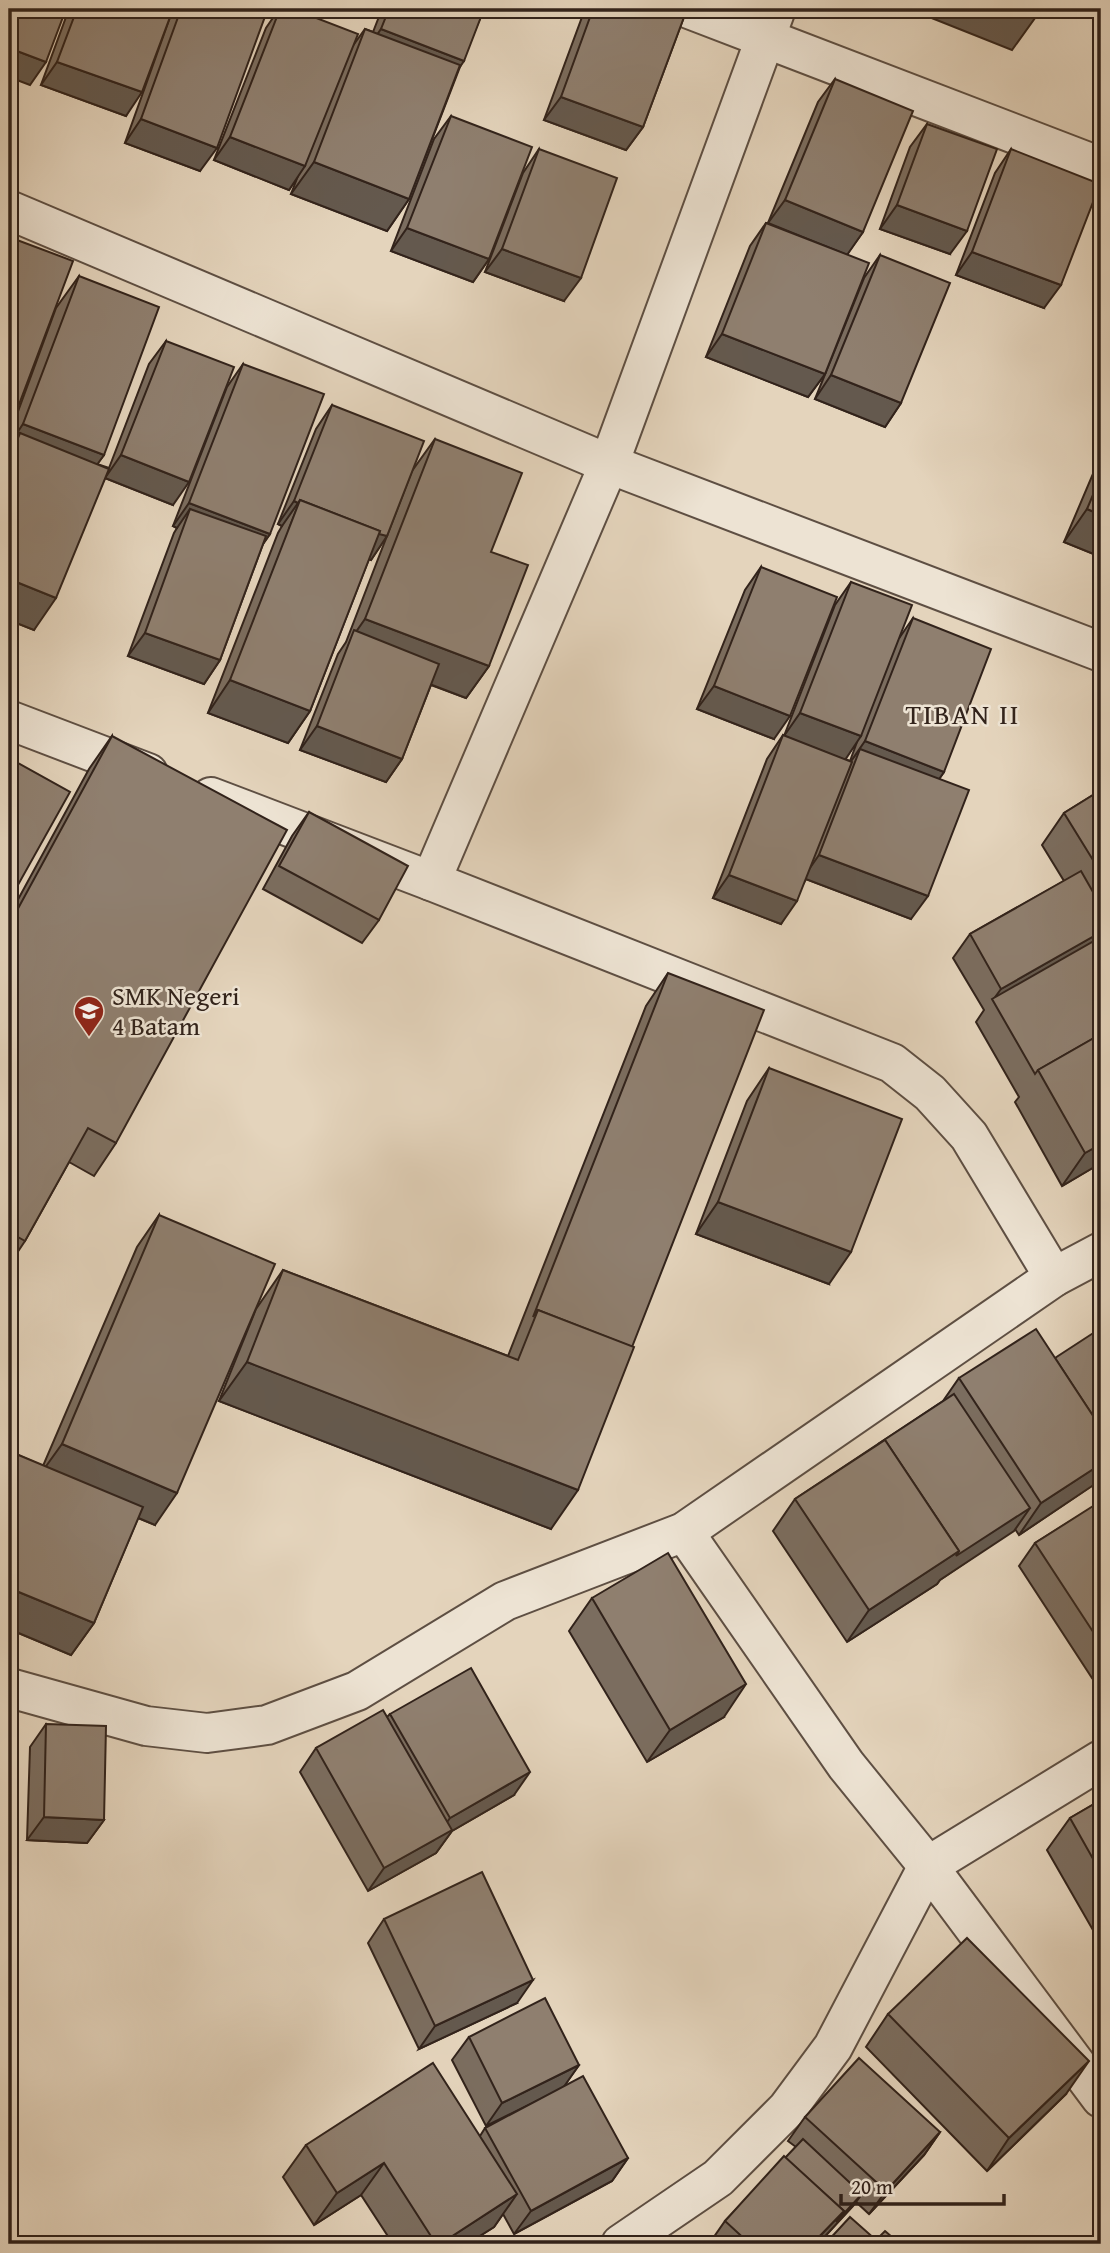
<svg xmlns="http://www.w3.org/2000/svg" width="1110" height="2253" font-family="'Gentium Book Plus',serif">
  <rect width="100%" height="100%" fill="#e4d4bc"/>
  <filter id="stains"><feTurbulence type="fractalNoise" baseFrequency=".00286" numOctaves="4"/><feColorMatrix values="0 0 0 0 .2 0 0 0 0 .09 0 0 0 0 .02 0 0 0 .5 -.17"/></filter>
  <radialGradient id="worn" r=".72"><stop offset=".6" stop-color="#630" stop-opacity="0"/><stop offset="1" stop-color="#630" stop-opacity=".3"/></radialGradient>
  <g fill="none" stroke-linecap="round" stroke-linejoin="round">
    <!-- street casing -->
    <g stroke="#5e4f43" stroke-width="42">
      <g id="street">
        <path d="M 689,9 L 1101,167"/>
        <path d="M 9,210 L 609,464 L 1101,652"/>
        <path d="M 9,720 L 148,773"/>
        <path d="M 211,797 L 431,881 L 892,1063 L 930,1093 L 969,1136 L 1054,1277"/>
        <path d="M 431,881 L 609,464 L 776,9"/>
        <path d="M 684,1532 L 846,1765 L 928,1866 L 1101,2098"/>
        <path d="M 10,1688 L 146,1726 L 207,1733 L 267,1725 L 357,1691 L 505,1601 L 684,1532 L 1054,1277 L 1101,1252"/>
        <path d="M 621,2244 L 718,2178 L 787,2109 L 833,2047 L 928,1866 L 1101,1760"/>
      </g>
    </g>
    <!-- street -->
    <use href="#street" stroke="#ede3d3" stroke-width="38"/>
  </g>
  <!-- wall -->
  <g fill="#7b6d5f" stroke="#32231b" stroke-width="2" fill-rule="evenodd">
    <path d="M 69,9 L 173,9 L 126,116 L 41,85 Z"/>
    <path d="M 173,9 L 262,9 L 200,171 L 125,143 Z"/>
    <path d="M 279,9 L 293,9 L 352,47 L 365,29 L 373,32 L 382,9 L 484,9 L 460,67 L 409,199 L 387,231 L 291,194 L 298,176 L 289,190 L 214,160 L 266,28 Z"/>
    <path d="M 585,9 L 687,9 L 643,127 L 626,150 L 544,120 Z"/>
    <path d="M 835,79 L 863,232 L 847,254 L 825,374 L 808,397 L 706,357 L 750,246 L 766,223 L 768,223 L 818,102 Z"/>
    <path d="M 451,116 L 489,259 L 473,282 L 391,251 L 434,139 Z"/>
    <path d="M 927,124 L 950,254 L 880,229 L 910,147 Z"/>
    <path d="M 539,149 L 564,301 L 485,272 L 523,173 Z"/>
    <path d="M 1011,149 L 1044,308 L 956,275 L 995,173 Z"/>
    <path d="M 880,255 L 901,403 L 885,427 L 815,399 L 864,278 Z"/>
    <path d="M 79,276 L 104,455 L 97,464 L 109,468 L 149,364 L 166,341 L 173,505 L 105,478 L 34,630 L 9,620 L 9,436 L 56,308 Z"/>
    <path d="M 243,364 L 270,534 L 263,544 L 220,660 L 204,684 L 128,656 L 174,533 L 177,528 L 173,526 L 227,387 Z"/>
    <path d="M 332,405 L 387,536 L 371,560 L 369,559 L 310,711 L 288,743 L 208,713 L 278,533 L 282,526 L 278,524 L 316,429 Z"/>
    <path d="M 435,439 L 491,552 L 489,666 L 466,698 L 431,685 L 402,759 L 386,782 L 300,750 L 338,654 L 346,642 L 412,471 Z"/>
    <path d="M 1101,455 L 1101,557 L 1064,542 Z"/>
    <path d="M 761,567 L 774,739 L 697,709 L 745,590 Z"/>
    <path d="M 851,582 L 900,637 L 913,618 L 944,772 L 939,779 L 911,919 L 806,879 L 781,924 L 713,898 L 767,759 L 783,735 L 784,736 L 835,605 ZM 857,742 L 850,761 L 845,759 Z"/>
    <path d="M 112,736 L 116,1143 L 94,1176 L 69,1162 L 25,1241 L 9,1265 L 9,916 L 89,769 Z"/>
    <path d="M 1101,790 L 1101,1163 L 1062,1186 L 1015,1102 L 1019,1097 L 976,1022 L 984,1010 L 953,958 L 970,934 L 1064,881 L 1042,845 L 1064,813 Z"/>
    <path d="M 309,812 L 379,920 L 362,943 L 263,889 L 292,836 Z"/>
    <path d="M 668,973 L 551,1529 L 219,1401 L 256,1309 L 283,1270 L 508,1356 L 646,1006 Z"/>
    <path d="M 769,1068 L 829,1284 L 696,1234 L 747,1101 Z"/>
    <path d="M 159,1215 L 155,1525 L 138,1518 L 94,1623 L 71,1655 L 9,1629 L 9,1451 L 43,1466 L 137,1247 Z"/>
    <path d="M 959,1378 L 1096,1483 L 1019,1535 L 1015,1529 L 940,1580 L 937,1584 L 847,1642 L 773,1531 L 795,1499 L 943,1401 Z"/>
    <path d="M 1101,1502 L 1101,1671 L 1092,1678 L 1019,1566 L 1035,1543 Z"/>
    <path d="M 592,1598 L 724,1717 L 647,1762 L 569,1631 Z"/>
    <path d="M 390,1714 L 514,1795 L 452,1831 L 436,1853 L 368,1891 L 300,1772 L 316,1748 L 387,1717 Z"/>
    <path d="M 46,1724 L 104,1820 L 87,1843 L 27,1840 L 30,1747 Z"/>
    <path d="M 1101,1800 L 1101,1944 L 1047,1850 L 1070,1818 Z"/>
    <path d="M 384,1919 L 517,2003 L 419,2049 L 368,1943 Z"/>
    <path d="M 888,2014 L 1066,2094 L 987,2171 L 866,2047 Z"/>
    <path d="M 469,2037 L 579,2065 L 564,2086 L 628,2158 L 612,2181 L 514,2234 L 503,2214 L 494,2227 L 467,2244 L 393,2244 L 361,2195 L 314,2225 L 283,2177 L 306,2145 L 480,2136 L 485,2128 L 528,2105 L 486,2126 L 452,2060 Z"/>
    <path d="M 805,2117 L 940,2132 L 924,2155 L 869,2214 L 856,2202 L 818,2244 L 709,2244 L 725,2221 L 796,2147 L 788,2141 Z"/>
  </g>
  <!-- shaded-wall -->
  <g fill="#64594e" stroke="#32231b" stroke-width="2">
    <path d="M 909,9 L 1033,9 L 1040,11 L 1012,50 Z"/>
    <path d="M 381,29 L 464,61 L 448,84 L 365,52 Z"/>
    <path d="M 9,48 L 46,62 L 30,85 L 9,77 Z"/>
    <path d="M 57,62 L 142,92 L 126,116 L 41,85 Z"/>
    <path d="M 561,97 L 643,127 L 626,150 L 544,120 Z"/>
    <path d="M 141,119 L 217,148 L 200,171 L 125,143 Z"/>
    <path d="M 230,137 L 305,166 L 289,190 L 214,160 Z"/>
    <path d="M 314,162 L 409,199 L 387,231 L 291,194 Z"/>
    <path d="M 785,200 L 863,232 L 847,255 L 768,223 Z"/>
    <path d="M 897,205 L 967,231 L 950,254 L 880,229 Z"/>
    <path d="M 407,228 L 489,259 L 473,282 L 391,251 Z"/>
    <path d="M 502,249 L 581,278 L 564,301 L 485,272 Z"/>
    <path d="M 972,252 L 1061,285 L 1044,308 L 956,275 Z"/>
    <path d="M 722,334 L 825,374 L 808,397 L 706,357 Z"/>
    <path d="M 831,375 L 901,403 L 885,427 L 815,399 Z"/>
    <path d="M 23,424 L 104,455 L 81,487 L 20,433 L 9,449 L 9,445 Z"/>
    <path d="M 121,455 L 189,482 L 173,505 L 105,478 Z"/>
    <path d="M 294,501 L 298,503 L 282,526 L 278,524 Z"/>
    <path d="M 189,503 L 270,534 L 254,557 L 190,509 L 177,528 L 173,526 Z"/>
    <path d="M 299,503 L 387,536 L 371,560 L 289,529 Z"/>
    <path d="M 1087,509 L 1101,515 L 1101,557 L 1064,542 Z"/>
    <path d="M 9,579 L 56,598 L 34,630 L 9,620 Z"/>
    <path d="M 365,619 L 489,666 L 466,698 L 346,652 L 351,639 Z"/>
    <path d="M 145,633 L 220,660 L 204,684 L 128,656 Z"/>
    <path d="M 230,680 L 310,711 L 288,743 L 208,713 Z"/>
    <path d="M 714,686 L 790,716 L 774,739 L 697,709 Z"/>
    <path d="M 800,713 L 861,736 L 845,760 L 784,736 Z"/>
    <path d="M 317,726 L 402,759 L 386,782 L 300,750 Z"/>
    <path d="M 865,741 L 944,772 L 928,795 L 860,749 L 849,764 Z"/>
    <path d="M 819,855 L 928,896 L 911,919 L 803,878 Z"/>
    <path d="M 729,875 L 797,901 L 781,924 L 713,898 Z"/>
    <path d="M 1101,932 L 1101,941 L 993,1000 L 1001,989 Z"/>
    <path d="M 1101,1144 L 1101,1163 L 1062,1186 L 1085,1153 Z"/>
    <path d="M 718,1202 L 851,1252 L 829,1284 L 696,1234 Z"/>
    <path d="M 247,1362 L 578,1490 L 551,1529 L 219,1401 Z"/>
    <path d="M 62,1444 L 177,1493 L 155,1525 L 39,1476 Z"/>
    <path d="M 1101,1464 L 1101,1480 L 1019,1535 L 1041,1503 Z"/>
    <path d="M 1030,1508 L 1014,1531 L 940,1580 L 937,1584 L 847,1642 L 869,1610 L 959,1551 Z"/>
    <path d="M 9,1588 L 94,1623 L 71,1655 L 9,1629 Z"/>
    <path d="M 1101,1664 L 1101,1671 L 1092,1678 Z"/>
    <path d="M 746,1684 L 724,1717 L 647,1762 L 670,1730 Z"/>
    <path d="M 530,1772 L 514,1795 L 452,1831 L 436,1853 L 368,1891 L 384,1868 L 434,1840 L 450,1818 Z"/>
    <path d="M 44,1817 L 104,1820 L 87,1843 L 27,1840 Z"/>
    <path d="M 533,1980 L 517,2003 L 419,2049 L 435,2026 Z"/>
    <path d="M 1089,2061 L 1066,2094 L 987,2171 L 1009,2138 Z"/>
    <path d="M 579,2065 L 563,2088 L 486,2126 L 502,2103 Z"/>
    <path d="M 940,2132 L 924,2155 L 869,2214 L 886,2191 Z"/>
    <path d="M 628,2158 L 612,2181 L 514,2234 L 531,2211 Z"/>
    <path d="M 384,2163 L 361,2195 L 314,2225 L 337,2193 Z"/>
    <path d="M 517,2194 L 494,2227 L 467,2244 L 440,2244 Z"/>
    <path d="M 862,2194 L 853,2206 L 818,2244 L 812,2244 L 844,2211 Z"/>
  </g>
  <!-- building -->
  <g fill="#8f7f6f" stroke="#32231b" stroke-width="2">
    <path d="M 9,9 L 66,9 L 46,62 L 9,48 Z"/>
    <path d="M 77,9 L 173,9 L 142,92 L 57,62 Z"/>
    <path d="M 181,9 L 261,9 L 267,11 L 217,148 L 141,119 Z"/>
    <path d="M 280,9 L 293,9 L 358,34 L 305,166 L 230,137 Z"/>
    <path d="M 389,9 L 484,9 L 464,61 L 381,29 Z"/>
    <path d="M 593,9 L 687,9 L 643,127 L 561,97 Z"/>
    <path d="M 365,29 L 460,65 L 409,199 L 314,162 Z"/>
    <path d="M 835,79 L 913,111 L 863,232 L 785,200 Z"/>
    <path d="M 451,116 L 532,147 L 489,259 L 407,228 Z"/>
    <path d="M 927,124 L 997,149 L 967,231 L 897,205 Z"/>
    <path d="M 539,149 L 617,178 L 581,278 L 502,249 Z"/>
    <path d="M 1011,149 L 1100,184 L 1061,285 L 972,252 Z"/>
    <path d="M 766,223 L 869,263 L 825,374 L 722,334 Z"/>
    <path d="M 9,237 L 73,261 L 9,431 Z"/>
    <path d="M 880,255 L 950,283 L 901,403 L 831,375 Z"/>
    <path d="M 79,276 L 159,307 L 104,455 L 23,424 Z"/>
    <path d="M 166,341 L 234,367 L 189,482 L 121,455 Z"/>
    <path d="M 243,364 L 324,394 L 270,534 L 189,503 Z"/>
    <path d="M 332,405 L 424,441 L 387,536 L 379,534 L 380,531 L 300,500 L 298,503 L 294,501 Z"/>
    <path d="M 20,433 L 109,469 L 56,598 L 9,579 L 9,460 Z"/>
    <path d="M 435,439 L 522,473 L 491,552 L 528,565 L 489,666 L 365,619 Z"/>
    <path d="M 1101,476 L 1101,515 L 1087,509 Z"/>
    <path d="M 300,500 L 380,531 L 310,711 L 230,680 Z"/>
    <path d="M 190,509 L 266,536 L 220,660 L 145,633 Z"/>
    <path d="M 761,567 L 837,597 L 790,716 L 714,686 Z"/>
    <path d="M 851,582 L 912,605 L 861,736 L 800,713 Z"/>
    <path d="M 913,618 L 991,649 L 944,772 L 865,741 Z"/>
    <path d="M 354,630 L 439,664 L 402,759 L 317,726 Z"/>
    <path d="M 783,735 L 852,762 L 797,901 L 729,875 Z"/>
    <path d="M 112,736 L 287,830 L 116,1143 L 88,1128 L 25,1241 L 9,1232 L 9,925 Z"/>
    <path d="M 860,749 L 969,790 L 928,896 L 819,855 Z"/>
    <path d="M 9,758 L 70,792 L 9,901 Z"/>
    <path d="M 1101,790 L 1101,873 L 1064,813 Z"/>
    <path d="M 309,812 L 408,866 L 379,920 L 279,866 Z"/>
    <path d="M 1081,871 L 1101,906 L 1101,932 L 1001,989 L 970,934 Z"/>
    <path d="M 1101,937 L 1101,1034 L 1038,1070 L 1035,1074 L 992,999 Z"/>
    <path d="M 668,973 L 764,1010 L 632,1347 L 538,1310 L 533,1317 Z"/>
    <path d="M 1101,1034 L 1101,1144 L 1085,1153 L 1038,1070 Z"/>
    <path d="M 769,1068 L 902,1119 L 851,1252 L 718,1202 Z"/>
    <path d="M 159,1215 L 275,1264 L 177,1493 L 62,1444 Z"/>
    <path d="M 283,1270 L 518,1360 L 538,1310 L 634,1347 L 578,1490 L 247,1362 Z"/>
    <path d="M 1101,1328 L 1101,1428 L 1055,1358 Z"/>
    <path d="M 1036,1329 L 1101,1428 L 1101,1464 L 1041,1503 L 959,1378 Z"/>
    <path d="M 954,1394 L 1030,1508 L 956,1556 L 959,1551 L 885,1440 L 878,1444 Z"/>
    <path d="M 885,1440 L 959,1551 L 869,1610 L 795,1499 Z"/>
    <path d="M 9,1451 L 143,1507 L 94,1623 L 9,1588 Z"/>
    <path d="M 1101,1501 L 1101,1644 L 1035,1543 Z"/>
    <path d="M 668,1553 L 746,1684 L 670,1730 L 592,1598 Z"/>
    <path d="M 471,1668 L 530,1772 L 450,1818 L 390,1714 Z"/>
    <path d="M 383,1710 L 452,1830 L 384,1868 L 316,1748 Z"/>
    <path d="M 46,1724 L 106,1726 L 104,1820 L 44,1817 Z"/>
    <path d="M 1101,1800 L 1101,1873 L 1070,1818 Z"/>
    <path d="M 482,1872 L 533,1980 L 435,2026 L 384,1919 Z"/>
    <path d="M 967,1938 L 1089,2061 L 1009,2138 L 888,2014 Z"/>
    <path d="M 545,1998 L 579,2065 L 502,2103 L 469,2037 Z"/>
    <path d="M 859,2058 L 940,2132 L 886,2191 L 805,2117 Z"/>
    <path d="M 433,2063 L 517,2194 L 440,2244 L 436,2244 L 384,2163 L 337,2193 L 306,2145 Z"/>
    <path d="M 583,2076 L 628,2158 L 531,2211 L 485,2128 Z"/>
    <path d="M 803,2139 L 862,2194 L 836,2222 L 844,2211 L 785,2158 Z"/>
    <path d="M 784,2156 L 844,2211 L 812,2244 L 750,2244 L 725,2221 Z"/>
    <path d="M 850,2217 L 876,2240 L 872,2244 L 825,2244 Z"/>
    <path d="M 885,2231 L 900,2244 L 872,2244 Z"/>
  </g>
  <!-- icons -->
  <defs>
    <g id="school-pin" transform="scale(1.575)"><path d="M0 17L-7.5 6A9.5 9.5 0 1 1 7.5 6Z" fill="#8f2418" stroke="#ede3d3"/><path d="M0-5L7-2L0 1L-7-2ZM-4 1L0 2.5L4 1V4Q0 6-4 4Z" fill="#fff"/></g>
  </defs>
  <g fill-rule="evenodd">
    <use href="#school-pin" x="89" y="1011"/>
  </g>
  <g text-anchor="middle" stroke-width="5" stroke-linejoin="round" paint-order="stroke">
    <!-- poi labels -->
    <g font-size="26" fill="#32231b" stroke="#ede3d3" text-anchor="start">
      <text x="112" y="1005">SMK Negeri<tspan x="112" dy="30">4 Batam</tspan></text>
    </g>
    <!-- neighbourhood labels -->
    <g font-size="28" letter-spacing="2" fill="#32231b" stroke="#ede3d3">
      <text x="963" y="724">TIBAN II</text>
    </g>
  </g>
  <!-- margin -->
  <rect width="1110" height="2253" fill="none" stroke="#e4d4bc" stroke-width="35"/>
  <rect x="10" y="10" width="1089" height="2232" fill="none" stroke="#32231b" stroke-width="3.5"/>
  <rect x="18" y="18" width="1075" height="2218" fill="none" stroke="#32231b" stroke-width="2"/>
  <!-- scale -->
  <path d="M841 2194v10h163v-10" fill="none" stroke="#32231b" stroke-width="3.5"/>
  <text x="851" y="2194" font-size="21" fill="#32231b" stroke="#ede3d3" stroke-width="5" paint-order="stroke">20 m</text>
  <rect width="100%" height="100%" filter="url(#stains)"/>
  <rect width="100%" height="100%" fill="url(#worn)"/>
</svg>
